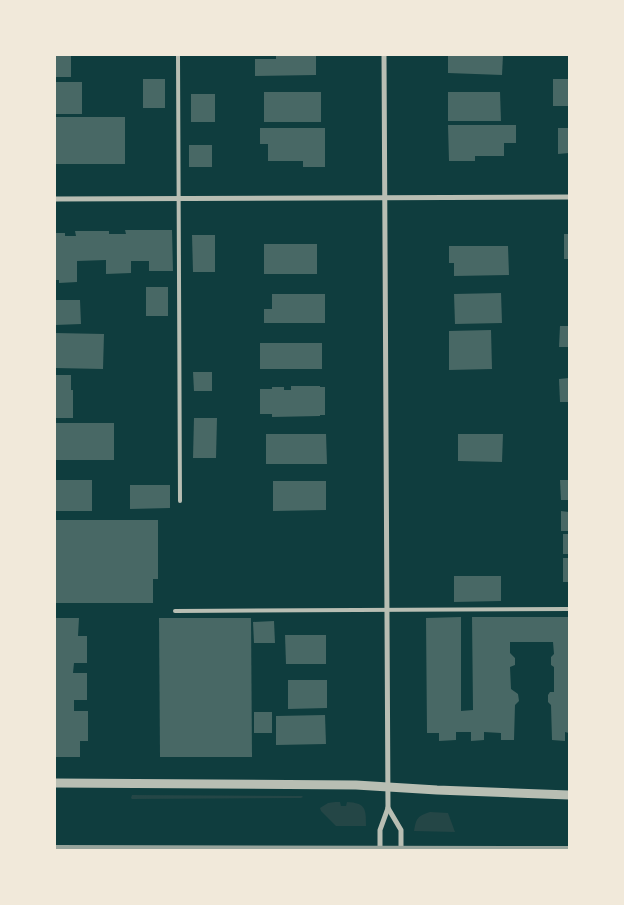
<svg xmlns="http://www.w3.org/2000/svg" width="624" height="905" font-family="Helvetica,sans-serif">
  <rect width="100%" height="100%" fill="#0f3d3e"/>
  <!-- green -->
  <g fill="#244646">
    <path d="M 132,795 L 302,796 L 303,797 L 301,798 L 132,799 L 131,798 Z"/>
    <path d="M 335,802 L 340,802 L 341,806 L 346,806 L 347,802 C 366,803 366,809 366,826 L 336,826 L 321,811 L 320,808 L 328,803 Z"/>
    <path d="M 430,812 L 448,813 L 455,832 L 414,831 C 416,819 417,816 430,812 Z"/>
  </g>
  <!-- building -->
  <g fill="#486865">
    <rect x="55" y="55" width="16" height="22"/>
    <path d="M 276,55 L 316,55 L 316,75 L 255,76 L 255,59 L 276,59 Z"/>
    <path d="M 448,55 L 503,55 L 502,75 L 448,73 Z"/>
    <rect x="143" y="79" width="22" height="29"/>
    <rect x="553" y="79" width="16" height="27"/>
    <rect x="55" y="82" width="27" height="32"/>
    <rect x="264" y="92" width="57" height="30"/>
    <path d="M 448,92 L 500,92 L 501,121 L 448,121 Z"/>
    <rect x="191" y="94" width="24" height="28"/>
    <rect x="55" y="117" width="70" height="47"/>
    <path d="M 448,125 L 516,125 L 516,143 L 504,143 L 504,156 L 475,156 L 475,161 L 449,161 Z"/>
    <path d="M 260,128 L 325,128 L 325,167 L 303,167 L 303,161 L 268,161 L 268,144 L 260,144 Z"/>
    <path d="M 558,128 L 569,128 L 569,153 L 558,154 Z"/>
    <rect x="189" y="145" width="23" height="22"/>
    <path d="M 125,230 L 172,230 L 173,271 L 149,271 L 149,261 L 131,261 L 131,273 L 106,274 L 106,260 L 77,261 L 77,282 L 59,283 L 59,280 L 55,280 L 55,233 L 65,233 L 65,236 L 76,236 L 75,231 L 109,231 L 109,234 L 126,234 Z"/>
    <rect x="564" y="234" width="5" height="25"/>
    <path d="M 192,235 L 215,235 L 215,272 L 193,272 Z"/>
    <rect x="264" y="244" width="53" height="30"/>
    <path d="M 449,246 L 508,246 L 509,275 L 454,276 L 454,263 L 449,263 Z"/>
    <rect x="146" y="287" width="22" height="29"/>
    <path d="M 501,293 L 502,323 L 455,324 L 454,294 Z"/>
    <path d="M 272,294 L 325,294 L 325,323 L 264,323 L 264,309 L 272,309 Z"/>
    <path d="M 55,300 L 80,300 L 81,324 L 55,325 Z"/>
    <path d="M 560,326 L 569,326 L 569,347 L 559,347 Z"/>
    <path d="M 491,330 L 492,369 L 449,370 L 449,331 Z"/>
    <path d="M 55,333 L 104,334 L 103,369 L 55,368 Z"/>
    <rect x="260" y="343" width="62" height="26"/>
    <path d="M 193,372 L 212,372 L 212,391 L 194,391 Z"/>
    <path d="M 55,375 L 71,375 L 71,390 L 73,390 L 73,418 L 55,418 Z"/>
    <path d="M 569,378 L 569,402 L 560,402 L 559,379 Z"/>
    <path d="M 291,386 L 320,386 L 320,387 L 325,387 L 325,415 L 320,415 L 320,416 L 272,417 L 272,414 L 260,414 L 260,389 L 272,389 L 272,387 L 284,387 L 284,390 L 291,390 Z"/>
    <path d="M 194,418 L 217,418 L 216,458 L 193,458 Z"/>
    <rect x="55" y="423" width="59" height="37"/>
    <path d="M 266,434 L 326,434 L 327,464 L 266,464 Z"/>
    <path d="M 458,434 L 503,434 L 502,462 L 458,461 Z"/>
    <rect x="55" y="480" width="37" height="31"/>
    <path d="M 560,480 L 569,480 L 569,500 L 561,500 Z"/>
    <path d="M 273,481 L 326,481 L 326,510 L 273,511 Z"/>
    <path d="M 130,485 L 170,485 L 170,508 L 130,509 Z"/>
    <path d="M 561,511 L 569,512 L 569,531 L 561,531 Z"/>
    <path d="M 55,520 L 158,520 L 158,579 L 153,579 L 153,603 L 55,603 Z"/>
    <rect x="563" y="534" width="6" height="20"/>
    <rect x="563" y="558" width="6" height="24"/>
    <path d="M 454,576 L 501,576 L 501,601 L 454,602 Z"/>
    <path d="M 461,617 L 461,711 L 473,710 L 472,617 L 569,617 L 569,733 L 565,732 L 565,741 L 552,740 L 551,705 L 548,702 L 548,695 L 550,692 L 554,692 L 554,667 L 551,665 L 551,657 L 554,654 L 553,642 L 510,642 L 510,653 L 515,658 L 515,665 L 510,667 L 511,689 L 518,694 L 519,701 L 515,705 L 514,740 L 501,740 L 501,733 L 484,732 L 484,740 L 471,741 L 471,732 L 456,732 L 456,740 L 439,741 L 439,733 L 427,733 L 426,618 Z"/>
    <path d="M 55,618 L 79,618 L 78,636 L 87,636 L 87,663 L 74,663 L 73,673 L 87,673 L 87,700 L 74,700 L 74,711 L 88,711 L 88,741 L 80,741 L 80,757 L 55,757 Z"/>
    <path d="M 159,618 L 251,618 L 252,757 L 160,757 Z"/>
    <path d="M 274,621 L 275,643 L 254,643 L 253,622 Z"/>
    <path d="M 285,635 L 326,635 L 326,664 L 286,664 Z"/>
    <path d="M 288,680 L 327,680 L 327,708 L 288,709 Z"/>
    <rect x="254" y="712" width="18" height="21"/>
    <path d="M 325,715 L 326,744 L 276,745 L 276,716 Z"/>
  </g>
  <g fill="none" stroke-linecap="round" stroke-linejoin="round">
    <!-- service -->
    <g stroke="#b8beb3" stroke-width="4">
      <path d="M 178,55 L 180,501"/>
      <path d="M 175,611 L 569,609"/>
    </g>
    <!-- minor -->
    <g stroke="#b8beb3" stroke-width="5">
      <path d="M 55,199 L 569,197"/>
      <path d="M 388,808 L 401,830 L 401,850"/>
      <path d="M 380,850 L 380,830 L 388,808 L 384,55"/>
    </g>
    <!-- tertiary -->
    <path stroke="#b8beb3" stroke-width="9" d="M 55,783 L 356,785 L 437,790 L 569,795"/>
    <!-- rail -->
    <path stroke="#97a49c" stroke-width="4" d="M 55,847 L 569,848"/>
  </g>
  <!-- border -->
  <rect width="624" height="905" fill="none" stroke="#f1e9da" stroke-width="112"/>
</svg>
